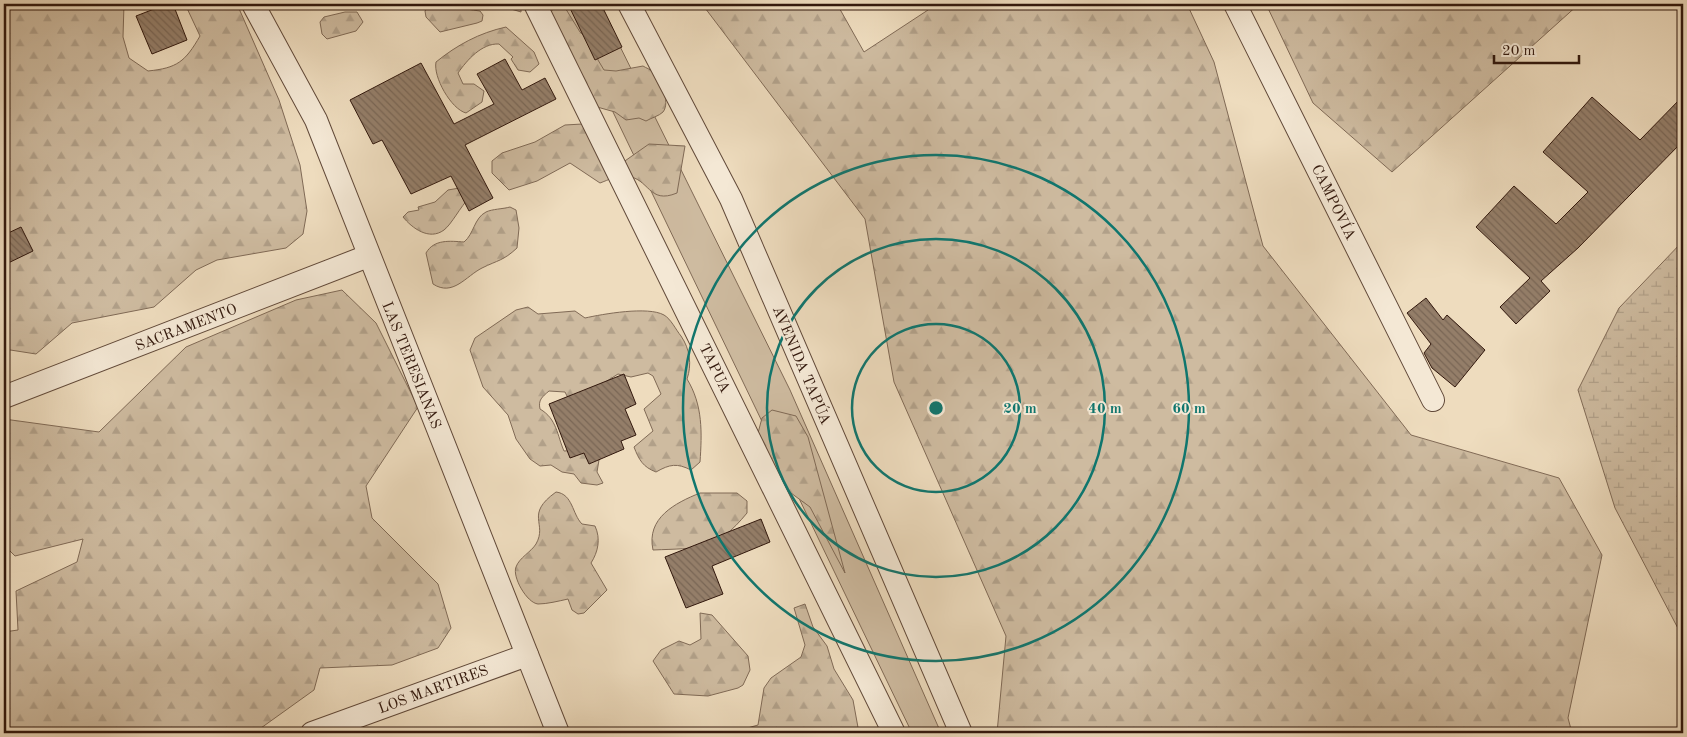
<svg xmlns="http://www.w3.org/2000/svg" width="1687" height="737" font-family="'Old Standard TT',serif">
  <defs>
    <pattern id="forest-firs" width="22" height="20" patternUnits="userSpaceOnUse" patternTransform="scale(1.25)"><rect width="22" height="20" fill="#cebba0"/><path d="M5 1l3.5 6h-7zM16 11l3.5 6h-7z" fill="#b1a089"/></pattern>
    <pattern id="wetland-marsh" width="20" height="14" patternUnits="userSpaceOnUse" patternTransform="scale(1.25)"><rect width="20" height="14" fill="#cebba0"/><path d="M1 5h8M5 5V1M11 12h8M15 12V8" fill="none" stroke="#b1a089"/></pattern>
    <pattern id="building-back-hatch" width="6" height="6" patternUnits="userSpaceOnUse" patternTransform="scale(1.25)"><rect width="6" height="6" fill="#947e69"/><path d="M-1 5l2 2M0 0l6 6M5-1l2 2" fill="none" stroke="#796655"/></pattern>
  </defs>
  <rect width="100%" height="100%" fill="#eedcbe"/>
  <filter id="stains"><feTurbulence type="fractalNoise" baseFrequency=".004" numOctaves="4"/><feColorMatrix values="0 0 0 0 .2 0 0 0 0 .09 0 0 0 0 .02 0 0 0 .5 -.17"/></filter>
  <radialGradient id="worn" r=".72"><stop offset=".6" stop-color="#630" stop-opacity="0"/><stop offset="1" stop-color="#630" stop-opacity=".3"/></radialGradient>
  <!-- green -->
  <path fill="#cebba0" stroke="#806a56" d="M 561,4 L 599,4 L 790,390 L 941,733 L 912,733 Z"/>
  <!-- forest -->
  <g fill="url(#forest-firs)" stroke="#806a56">
    <path d="M 4,4 L 124,4 L 123,37 L 129,58 L 148,71 C 177,68 185,62 200,36 L 185,4 L 237,4 L 279,100 L 300,165 L 307,211 L 303,234 L 286,248 L 217,260 L 196,270 L 154,307 L 72,323 L 36,354 L 4,349 Z"/>
    <path d="M 429,4 C 447,4 462,9 480,11 L 483,15 L 482,21 L 477,23 L 440,32 L 426,17 L 425,11 Z"/>
    <path d="M 498,4 L 521,4 L 521,12 L 498,5 Z"/>
    <path d="M 702,4 L 837,4 L 864,52 L 928,10 L 928,4 L 1187,4 L 1214,62 L 1263,246 L 1411,435 L 1559,478 L 1602,555 L 1568,718 L 1572,733 L 997,733 L 1006,636 L 894,382 L 865,219 Z"/>
    <path d="M 1266,4 L 1579,4 L 1392,172 L 1313,103 Z"/>
    <path d="M 558,5 L 564,6 L 580,32 L 593,44 L 598,60 L 604,70 L 616,71 L 643,66 C 646,68 650,69 653,72 C 660,79 671,102 663,112 C 659,116 651,118 646,121 L 639,118 L 626,120 L 615,112 L 590,105 L 547,15 Z"/>
    <path d="M 345,12 L 357,12 L 363,22 L 356,31 L 327,39 L 322,34 L 320,22 L 324,17 Z"/>
    <path d="M 506,27 L 534,52 L 539,64 L 530,72 L 518,70 L 511,59 L 513,57 L 499,44 C 482,43 467,60 458,73 L 463,84 L 474,84 L 484,91 L 482,102 L 466,113 C 451,109 433,77 436,62 C 457,45 479,33 506,27 Z"/>
    <path d="M 600,123 L 622,163 L 649,144 L 685,146 L 677,193 C 648,205 650,178 626,176 C 618,175 608,180 600,183 L 570,163 L 537,181 L 509,190 L 492,173 L 492,161 L 502,153 L 535,142 L 565,125 Z"/>
    <path d="M 465,187 L 469,198 C 461,206 451,225 444,230 C 429,241 412,228 403,217 L 408,212 L 419,210 L 418,207 L 435,202 L 448,190 Z"/>
    <path d="M 510,207 L 516,210 L 519,228 L 517,248 C 503,261 498,260 482,268 C 466,276 453,297 433,284 L 426,253 C 434,239 450,241 464,242 C 474,234 474,218 486,212 C 492,209 503,209 510,207 Z"/>
    <path d="M 342,290 L 376,323 L 418,407 L 366,486 L 372,518 L 438,584 L 451,628 L 438,648 L 392,665 L 320,668 L 314,690 L 254,733 L 4,733 L 4,632 L 18,630 L 16,591 L 77,562 L 83,539 L 15,556 L 4,545 L 4,419 L 99,432 L 186,347 L 296,300 Z"/>
    <path d="M 528,307 L 538,314 L 575,311 L 585,318 C 603,314 648,306 664,315 C 671,319 676,330 681,336 C 690,349 692,365 687,379 C 703,405 702,433 700,462 L 691,470 C 677,463 670,464 656,472 C 643,467 639,460 634,447 L 653,431 L 644,409 L 661,394 L 653,376 L 648,373 L 631,377 L 618,374 L 571,404 L 565,392 L 549,391 C 542,397 538,400 540,409 C 557,419 557,435 564,451 L 585,450 L 599,460 L 597,472 L 603,483 L 597,485 L 581,483 L 574,474 L 562,472 L 551,465 L 540,466 L 530,459 L 516,439 L 508,415 L 483,387 L 470,350 L 475,338 L 516,310 Z"/>
    <path d="M 772,410 L 796,416 L 808,437 L 845,573 L 810,507 L 750,463 L 762,418 Z"/>
    <path d="M 556,492 C 573,494 572,514 582,524 L 595,526 C 601,539 598,552 591,563 L 607,590 L 584,613 L 578,614 L 572,610 L 568,599 C 559,601 547,604 538,604 C 527,603 512,577 516,567 C 519,558 531,552 536,544 C 548,523 524,515 556,492 Z"/>
    <path d="M 700,493 L 737,493 L 747,501 L 747,513 C 716,551 699,548 653,550 C 646,518 675,503 700,493 Z"/>
    <path d="M 805,604 L 813,627 L 827,646 L 834,669 L 853,700 L 859,733 L 730,733 L 758,725 L 764,688 L 771,678 L 801,657 L 805,645 L 794,608 Z"/>
    <path d="M 700,613 L 712,615 L 748,656 L 750,670 L 743,685 L 738,688 L 708,696 L 674,694 L 653,661 L 661,650 L 679,641 L 690,645 L 701,639 Z"/>
  </g>
  <!-- wetland -->
  <path fill="url(#wetland-marsh)" stroke="#806a56" d="M 1683,241 L 1683,638 L 1615,508 L 1578,390 L 1619,308 Z"/>
  <!-- building -->
  <g fill="url(#building-back-hatch)" stroke="#32180d">
    <path d="M 167,4 L 173,4 L 187,40 L 152,54 L 136,16 Z"/>
    <path d="M 568,4 L 601,4 L 622,47 L 595,60 Z"/>
    <path d="M 505,59 L 522,90 L 545,78 L 556,99 L 465,145 L 493,198 L 469,211 L 451,176 L 411,194 L 382,140 L 373,144 L 350,100 L 421,63 L 454,124 L 494,104 L 477,74 Z"/>
    <path d="M 1683,96 L 1683,141 L 1578,248 L 1541,281 L 1550,291 L 1516,324 L 1500,307 L 1530,278 L 1476,227 L 1514,186 L 1556,224 L 1588,192 L 1543,152 L 1592,97 L 1640,140 Z"/>
    <path d="M 21,227 L 33,251 L 4,265 L 4,235 Z"/>
    <path d="M 1426,298 L 1443,320 L 1447,315 L 1485,350 L 1455,387 L 1432,368 L 1424,353 L 1431,344 L 1407,313 Z"/>
    <path d="M 624,374 L 636,404 L 625,409 L 636,435 L 621,441 L 624,449 L 589,464 L 584,453 L 570,458 L 549,404 Z"/>
    <path d="M 761,519 L 770,542 L 712,566 L 723,594 L 686,608 L 665,557 Z"/>
  </g>
  <g fill="none" stroke-linecap="round" stroke-linejoin="round">
    <!-- street casing -->
    <g stroke="#614939" stroke-width="24">
      <g id="street">
        <path d="M 253,4 L 316,120 L 558,733"/>
        <path d="M 535,4 L 894,733"/>
        <path d="M 629,4 L 731,199 L 961,733"/>
        <path d="M 1235,4 L 1433,400"/>
        <path d="M 4,397 L 368,256"/>
        <path d="M 312,733 L 527,655"/>
      </g>
    </g>
    <!-- street -->
    <use href="#street" stroke="#f4e8d5" stroke-width="22"/>
  </g>
  <!-- distance rings -->
  <g fill="none" stroke="#0f766e" stroke-width="2.5">
    <circle cx="936" cy="408" r="84"/>
    <circle cx="936" cy="408" r="169"/>
    <circle cx="936" cy="408" r="253"/>
  </g>
  <g text-anchor="middle" stroke-width="4" stroke-linejoin="round" paint-order="stroke">
    <!-- street labels -->
    <g font-size="15" fill="#32180d" stroke="#f4e8d5">
      <text transform="translate(1334 202) rotate(64)" y="5">CAMPOVÍA</text>
      <text transform="translate(186 327) rotate(-21)" y="5">SACRAMENTO</text>
      <text transform="translate(412 365) rotate(68)" y="5">LAS TERESIANAS</text>
      <text transform="translate(802 365) rotate(67)" y="5">AVENIDA TAPÚA</text>
      <text transform="translate(715 368) rotate(64)" y="5">TAPUA</text>
      <text transform="translate(433 689) rotate(-20)" y="5">LOS MARTIRES</text>
    </g>
  </g>
  <circle cx="936" cy="408" r="8" fill="#0f766e" stroke="#f4e8d5" stroke-width="2.5"/>
  <g font-size="15" text-anchor="middle" font-weight="bold" fill="#0f766e" stroke="#f4e8d5" stroke-width="4" stroke-linejoin="round" paint-order="stroke">
    <text x="1020" y="413">20 m</text>
    <text x="1105" y="413">40 m</text>
    <text x="1189" y="413">60 m</text>
  </g>
  <!-- margin -->
  <rect width="1687" height="737" fill="none" stroke="#eedcbe" stroke-width="20"/>
  <rect x="5" y="5" width="1677" height="727" fill="none" stroke="#32180d" stroke-width="2.5"/>
  <rect x="10" y="10" width="1667" height="717" fill="none" stroke="#32180d"/>
  <!-- scale -->
  <path d="M1494 55v8h85v-8" fill="none" stroke="#32180d" stroke-width="2.5"/>
  <text x="1502" y="55" font-size="15" fill="#32180d" stroke="#f4e8d5" stroke-width="4" paint-order="stroke">20 m</text>
  <rect width="100%" height="100%" filter="url(#stains)"/>
  <rect width="100%" height="100%" fill="url(#worn)"/>
</svg>
